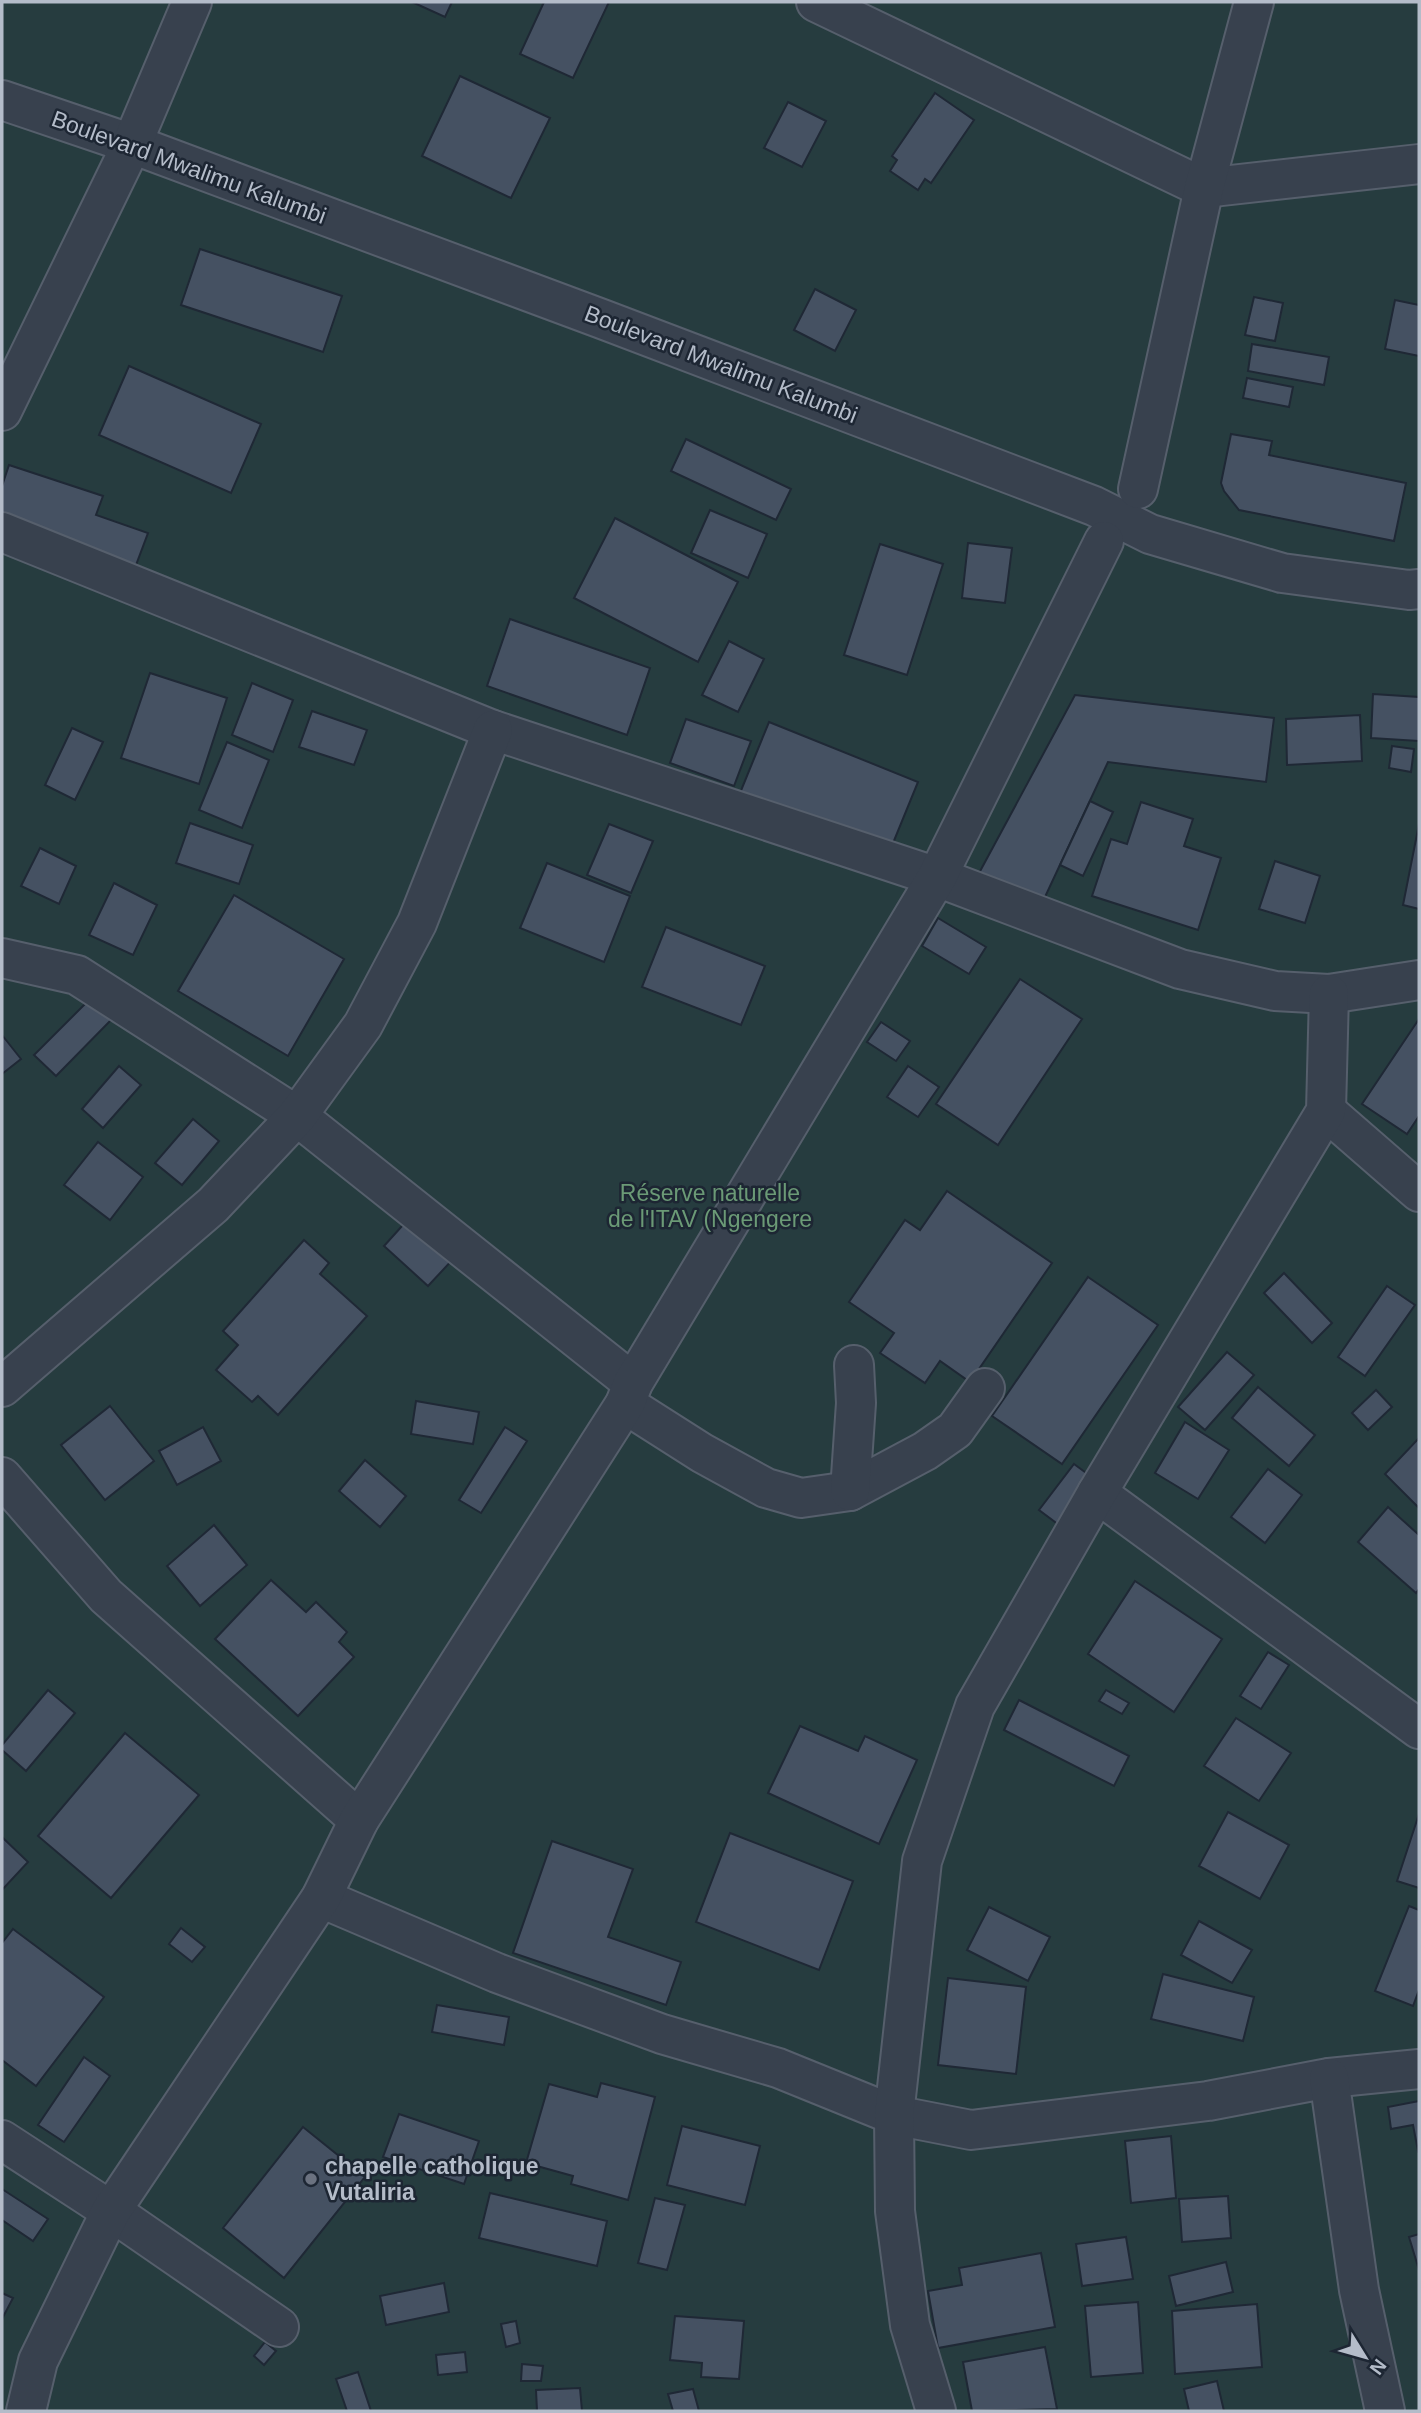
<svg xmlns="http://www.w3.org/2000/svg" width="1421" height="2413" font-family="Helvetica,sans-serif">
  <rect width="100%" height="100%" fill="#242f3e"/>
  <!-- green -->
  <rect fill="#263c3f" x="2" y="2" width="1417" height="2409"/>
  <!-- building -->
  <g fill="#455162" stroke="#1f2835" stroke-width="2">
    <path d="M 412,2 L 452,2 L 445,17 Z"/>
    <path d="M 544,2 L 609,2 L 573,78 L 520,54 Z"/>
    <path d="M 460,76 L 550,118 L 511,198 L 422,156 Z"/>
    <path d="M 935,93 L 974,120 L 931,183 L 925,179 L 918,190 L 890,171 L 897,160 L 892,156 Z"/>
    <path d="M 788,102 L 826,121 L 802,167 L 764,148 Z"/>
    <path d="M 200,249 L 342,296 L 323,352 L 181,305 Z"/>
    <path d="M 815,289 L 856,310 L 835,351 L 794,330 Z"/>
    <path d="M 1254,297 L 1283,303 L 1275,341 L 1245,335 Z"/>
    <path d="M 1395,300 L 1419,305 L 1419,356 L 1385,349 Z"/>
    <path d="M 1252,344 L 1329,357 L 1324,385 L 1248,371 Z"/>
    <path d="M 129,366 L 261,424 L 231,493 L 99,435 Z"/>
    <path d="M 1247,378 L 1293,387 L 1289,407 L 1243,398 Z"/>
    <path d="M 1231,434 L 1272,441 L 1269,455 L 1406,483 L 1394,541 L 1239,510 L 1224,491 L 1221,483 Z"/>
    <path d="M 686,439 L 791,489 L 776,520 L 671,471 Z"/>
    <path d="M 9,465 L 103,496 L 96,515 L 148,533 L 136,565 L 2,519 L 2,486 Z"/>
    <path d="M 710,510 L 767,534 L 748,578 L 691,553 Z"/>
    <path d="M 615,518 L 738,582 L 698,662 L 574,598 Z"/>
    <path d="M 968,543 L 1012,548 L 1005,603 L 962,598 Z"/>
    <path d="M 880,544 L 943,564 L 907,675 L 844,655 Z"/>
    <path d="M 510,619 L 650,668 L 627,735 L 487,686 Z"/>
    <path d="M 729,641 L 764,659 L 738,712 L 702,695 Z"/>
    <path d="M 150,673 L 227,698 L 199,784 L 121,758 Z"/>
    <path d="M 252,683 L 293,700 L 273,752 L 232,735 Z"/>
    <path d="M 1373,694 L 1419,697 L 1419,741 L 1371,738 Z"/>
    <path d="M 1075,695 L 1274,718 L 1266,782 L 1108,762 L 1045,897 L 978,875 Z"/>
    <path d="M 312,711 L 367,730 L 354,765 L 299,747 Z"/>
    <path d="M 1360,715 L 1362,761 L 1287,765 L 1286,719 Z"/>
    <path d="M 686,719 L 751,741 L 734,786 L 670,763 Z"/>
    <path d="M 769,722 L 918,782 L 889,853 L 740,793 Z"/>
    <path d="M 72,728 L 103,742 L 75,800 L 45,785 Z"/>
    <path d="M 227,742 L 269,760 L 242,828 L 199,810 Z"/>
    <path d="M 1392,746 L 1414,749 L 1411,772 L 1389,768 Z"/>
    <path d="M 1090,801 L 1113,812 L 1083,876 L 1060,865 Z"/>
    <path d="M 1141,802 L 1193,819 L 1184,846 L 1221,858 L 1198,930 L 1092,896 L 1111,839 L 1127,844 Z"/>
    <path d="M 190,823 L 253,845 L 239,884 L 176,863 Z"/>
    <path d="M 609,824 L 653,841 L 631,893 L 587,875 Z"/>
    <path d="M 1419,824 L 1419,909 L 1403,905 Z"/>
    <path d="M 40,848 L 76,866 L 59,904 L 21,886 Z"/>
    <path d="M 1275,861 L 1320,876 L 1305,923 L 1259,909 Z"/>
    <path d="M 547,863 L 630,896 L 604,962 L 520,928 Z"/>
    <path d="M 114,883 L 157,905 L 133,955 L 89,935 Z"/>
    <path d="M 234,895 L 344,959 L 288,1056 L 178,991 Z"/>
    <path d="M 938,918 L 986,947 L 969,974 L 922,946 Z"/>
    <path d="M 666,927 L 765,966 L 741,1025 L 642,987 Z"/>
    <path d="M 1020,979 L 1082,1019 L 998,1145 L 936,1104 Z"/>
    <path d="M 92,997 L 113,1018 L 56,1076 L 34,1055 Z"/>
    <path d="M 1419,1019 L 1419,1116 L 1407,1134 L 1362,1104 Z"/>
    <path d="M 881,1022 L 910,1041 L 896,1061 L 867,1042 Z"/>
    <path d="M 2,1035 L 21,1059 L 2,1074 Z"/>
    <path d="M 119,1066 L 141,1085 L 103,1128 L 82,1109 Z"/>
    <path d="M 908,1066 L 939,1087 L 918,1117 L 887,1097 Z"/>
    <path d="M 193,1119 L 219,1141 L 182,1185 L 155,1163 Z"/>
    <path d="M 98,1142 L 143,1177 L 110,1220 L 64,1185 Z"/>
    <path d="M 947,1191 L 1052,1263 L 970,1382 L 940,1361 L 925,1383 L 880,1353 L 894,1333 L 849,1302 L 905,1220 L 920,1230 Z"/>
    <path d="M 411,1216 L 455,1257 L 428,1286 L 384,1246 Z"/>
    <path d="M 304,1240 L 329,1263 L 320,1274 L 367,1316 L 278,1415 L 258,1396 L 252,1402 L 216,1370 L 238,1345 L 223,1331 Z"/>
    <path d="M 1284,1273 L 1332,1323 L 1312,1343 L 1264,1293 Z"/>
    <path d="M 1088,1277 L 1158,1325 L 1062,1464 L 992,1416 Z"/>
    <path d="M 1387,1286 L 1415,1305 L 1365,1376 L 1338,1357 Z"/>
    <path d="M 1227,1352 L 1254,1375 L 1205,1430 L 1178,1407 Z"/>
    <path d="M 1258,1387 L 1315,1435 L 1289,1466 L 1232,1418 Z"/>
    <path d="M 1376,1390 L 1392,1407 L 1368,1430 L 1352,1413 Z"/>
    <path d="M 416,1401 L 479,1412 L 473,1444 L 411,1434 Z"/>
    <path d="M 110,1406 L 154,1461 L 105,1500 L 61,1445 Z"/>
    <path d="M 1185,1422 L 1229,1450 L 1198,1499 L 1155,1473 Z"/>
    <path d="M 203,1427 L 221,1461 L 177,1485 L 159,1451 Z"/>
    <path d="M 505,1427 L 527,1441 L 481,1513 L 459,1500 Z"/>
    <path d="M 1419,1438 L 1419,1508 L 1385,1474 Z"/>
    <path d="M 365,1460 L 406,1496 L 380,1527 L 339,1491 Z"/>
    <path d="M 1074,1464 L 1097,1481 L 1063,1528 L 1039,1510 Z"/>
    <path d="M 1268,1469 L 1302,1495 L 1265,1543 L 1231,1517 Z"/>
    <path d="M 1388,1507 L 1419,1535 L 1419,1589 L 1416,1593 L 1358,1542 Z"/>
    <path d="M 214,1525 L 247,1565 L 200,1606 L 167,1566 Z"/>
    <path d="M 271,1580 L 306,1612 L 316,1602 L 347,1632 L 339,1642 L 354,1657 L 298,1716 L 215,1639 Z"/>
    <path d="M 1135,1581 L 1222,1639 L 1174,1712 L 1088,1654 Z"/>
    <path d="M 1268,1652 L 1289,1665 L 1261,1709 L 1240,1696 Z"/>
    <path d="M 48,1690 L 75,1713 L 26,1771 L 2,1750 L 2,1745 Z"/>
    <path d="M 1106,1690 L 1129,1703 L 1122,1714 L 1099,1701 Z"/>
    <path d="M 1019,1700 L 1129,1756 L 1114,1786 L 1004,1730 Z"/>
    <path d="M 1236,1718 L 1291,1753 L 1259,1801 L 1204,1766 Z"/>
    <path d="M 800,1726 L 858,1751 L 865,1736 L 917,1760 L 879,1844 L 768,1793 Z"/>
    <path d="M 125,1733 L 199,1795 L 111,1898 L 38,1836 Z"/>
    <path d="M 1228,1812 L 1289,1845 L 1260,1899 L 1199,1866 Z"/>
    <path d="M 1419,1814 L 1419,1888 L 1397,1881 Z"/>
    <path d="M 730,1833 L 853,1881 L 819,1970 L 696,1922 Z"/>
    <path d="M 2,1837 L 28,1862 L 2,1890 Z"/>
    <path d="M 552,1841 L 633,1869 L 608,1937 L 681,1962 L 666,2005 L 513,1953 Z"/>
    <path d="M 1409,1906 L 1419,1910 L 1419,1990 L 1413,2006 L 1375,1991 Z"/>
    <path d="M 989,1907 L 1050,1937 L 1028,1981 L 967,1950 Z"/>
    <path d="M 1199,1921 L 1252,1950 L 1232,1983 L 1181,1955 Z"/>
    <path d="M 181,1928 L 205,1947 L 192,1962 L 169,1944 Z"/>
    <path d="M 13,1929 L 104,1997 L 36,2086 L 2,2060 L 2,1943 Z"/>
    <path d="M 1163,1974 L 1254,1997 L 1243,2041 L 1151,2019 Z"/>
    <path d="M 948,1978 L 1026,1987 L 1016,2074 L 938,2065 Z"/>
    <path d="M 437,2005 L 509,2017 L 504,2045 L 432,2032 Z"/>
    <path d="M 84,2057 L 110,2076 L 64,2142 L 38,2125 Z"/>
    <path d="M 601,2083 L 655,2097 L 628,2200 L 571,2184 L 573,2176 L 526,2163 L 549,2084 L 597,2097 Z"/>
    <path d="M 1419,2101 L 1419,2150 L 1418,2151 L 1413,2125 L 1391,2129 L 1388,2107 Z"/>
    <path d="M 399,2114 L 479,2141 L 464,2184 L 383,2157 Z"/>
    <path d="M 682,2126 L 760,2146 L 745,2205 L 667,2185 Z"/>
    <path d="M 303,2127 L 365,2177 L 284,2278 L 223,2228 Z"/>
    <path d="M 1171,2136 L 1176,2198 L 1131,2203 L 1125,2141 Z"/>
    <path d="M 2,2189 L 48,2219 L 33,2241 L 2,2220 Z"/>
    <path d="M 490,2193 L 607,2221 L 597,2266 L 479,2238 Z"/>
    <path d="M 1228,2196 L 1231,2238 L 1182,2242 L 1179,2199 Z"/>
    <path d="M 655,2198 L 685,2205 L 667,2270 L 638,2263 Z"/>
    <path d="M 1419,2234 L 1419,2270 L 1409,2237 Z"/>
    <path d="M 1126,2237 L 1133,2279 L 1082,2286 L 1076,2244 Z"/>
    <path d="M 1041,2253 L 1055,2327 L 938,2348 L 928,2291 L 962,2285 L 959,2268 Z"/>
    <path d="M 1226,2262 L 1233,2292 L 1176,2306 L 1169,2276 Z"/>
    <path d="M 444,2283 L 449,2312 L 386,2325 L 380,2296 Z"/>
    <path d="M 2,2293 L 13,2298 L 2,2319 Z"/>
    <path d="M 1138,2302 L 1143,2373 L 1091,2377 L 1085,2306 Z"/>
    <path d="M 1257,2304 L 1262,2367 L 1175,2374 L 1172,2311 Z"/>
    <path d="M 675,2316 L 744,2321 L 739,2379 L 701,2377 L 702,2363 L 670,2360 Z"/>
    <path d="M 516,2321 L 520,2343 L 506,2347 L 501,2324 Z"/>
    <path d="M 265,2342 L 276,2351 L 264,2365 L 254,2356 Z"/>
    <path d="M 1045,2347 L 1057,2409 L 972,2411 L 963,2362 Z"/>
    <path d="M 465,2352 L 467,2372 L 438,2375 L 436,2355 Z"/>
    <path d="M 522,2364 L 543,2366 L 541,2381 L 521,2381 Z"/>
    <path d="M 358,2372 L 371,2411 L 347,2411 L 336,2379 Z"/>
    <path d="M 1217,2381 L 1224,2411 L 1189,2411 L 1184,2389 Z"/>
    <path d="M 580,2388 L 582,2411 L 537,2411 L 536,2390 Z"/>
    <path d="M 693,2389 L 699,2411 L 673,2411 L 668,2394 Z"/>
  </g>
  <g fill="none" stroke-linecap="round" stroke-linejoin="round">
    <!-- minor casing -->
    <g stroke="#565f6c" stroke-width="42">
      <g id="minor">
        <path d="M 816,2 L 1204,188 L 1419,164"/>
        <path d="M 2,100 L 132,144 L 602,319 L 1094,506 L 1150,534 L 1282,573 L 1409,590 L 1419,589"/>
        <path d="M 2,411 L 132,144 L 192,2"/>
        <path d="M 1138,489 L 1204,188 L 1254,2"/>
        <path d="M 2,532 L 493,730 L 937,877 L 1180,969 L 1275,991 L 1329,994 L 1419,980"/>
        <path d="M 2,958 L 77,975 L 297,1116 L 633,1383"/>
        <path d="M 1326,1111 L 1419,1192"/>
        <path d="M 2,1387 L 213,1205 L 297,1116 L 363,1025 L 417,923 L 493,730"/>
        <path d="M 625,1404 L 702,1453 L 766,1488 L 801,1498 L 850,1491 L 925,1451 L 955,1430 L 985,1388"/>
        <path d="M 2,1477 L 106,1596 L 359,1820"/>
        <path d="M 850,1491 L 856,1403 L 854,1365"/>
        <path d="M 1097,1493 L 1419,1729"/>
        <path d="M 321,1898 L 497,1973 L 662,2034 L 778,2068 L 894,2115 L 971,2130 L 1208,2101 L 1329,2078 L 1419,2069"/>
        <path d="M 1329,2078 L 1359,2290 L 1385,2411"/>
        <path d="M 2,2140 L 111,2211 L 279,2327"/>
        <path d="M 26,2411 L 38,2361 L 111,2211 L 321,1898 L 359,1820 L 625,1404 L 633,1383 L 937,877 L 1104,541"/>
        <path d="M 936,2411 L 910,2325 L 895,2211 L 894,2115 L 922,1861 L 975,1706 L 1097,1493 L 1326,1111 L 1329,994"/>
      </g>
    </g>
    <!-- minor -->
    <use href="#minor" stroke="#38414e" stroke-width="38"/>
  </g>
  <!-- markers -->
  <circle fill="#6b7280" stroke="#1d2633" stroke-width="2.5" cx="311" cy="2179" r="7"/>
  <g text-anchor="middle" stroke-width="5" stroke-linejoin="round" paint-order="stroke">
    <!-- street labels -->
    <g font-size="23" fill="#b4bcc9" stroke="#1d2633">
      <text transform="translate(189 167) rotate(20)" y="8">Boulevard Mwalimu Kalumbi</text>
      <text transform="translate(721 364) rotate(21)" y="8">Boulevard Mwalimu Kalumbi</text>
    </g>
    <!-- park labels -->
    <g font-size="23" fill="#6b9a76" stroke="#1d2633">
      <text x="710" y="1201">Réserve naturelle<tspan x="710" dy="26">de l'ITAV (Ngengere</tspan></text>
    </g>
    <!-- poi labels -->
    <g font-size="23" font-weight="bold" fill="#b4bcc9" stroke="#1d2633" text-anchor="start">
      <text x="325" y="2174">chapelle catholique<tspan x="325" dy="26">Vutaliria</tspan></text>
    </g>
  </g>
  <!-- border -->
  <rect width="1421" height="2413" fill="none" stroke="#b4bcc9" stroke-width="7"/>
  <!-- north arrow -->
  <g transform="translate(1365 2357) rotate(127)" stroke="#1d2633" stroke-width="5" paint-order="stroke">
  <path d="M0-5L12 26L0 18L-12 26Z" fill="#b4bcc9"/>
  <text y="-10" font-size="19" font-weight="bold" text-anchor="middle" fill="#b4bcc9">N</text>
  </g>
</svg>
